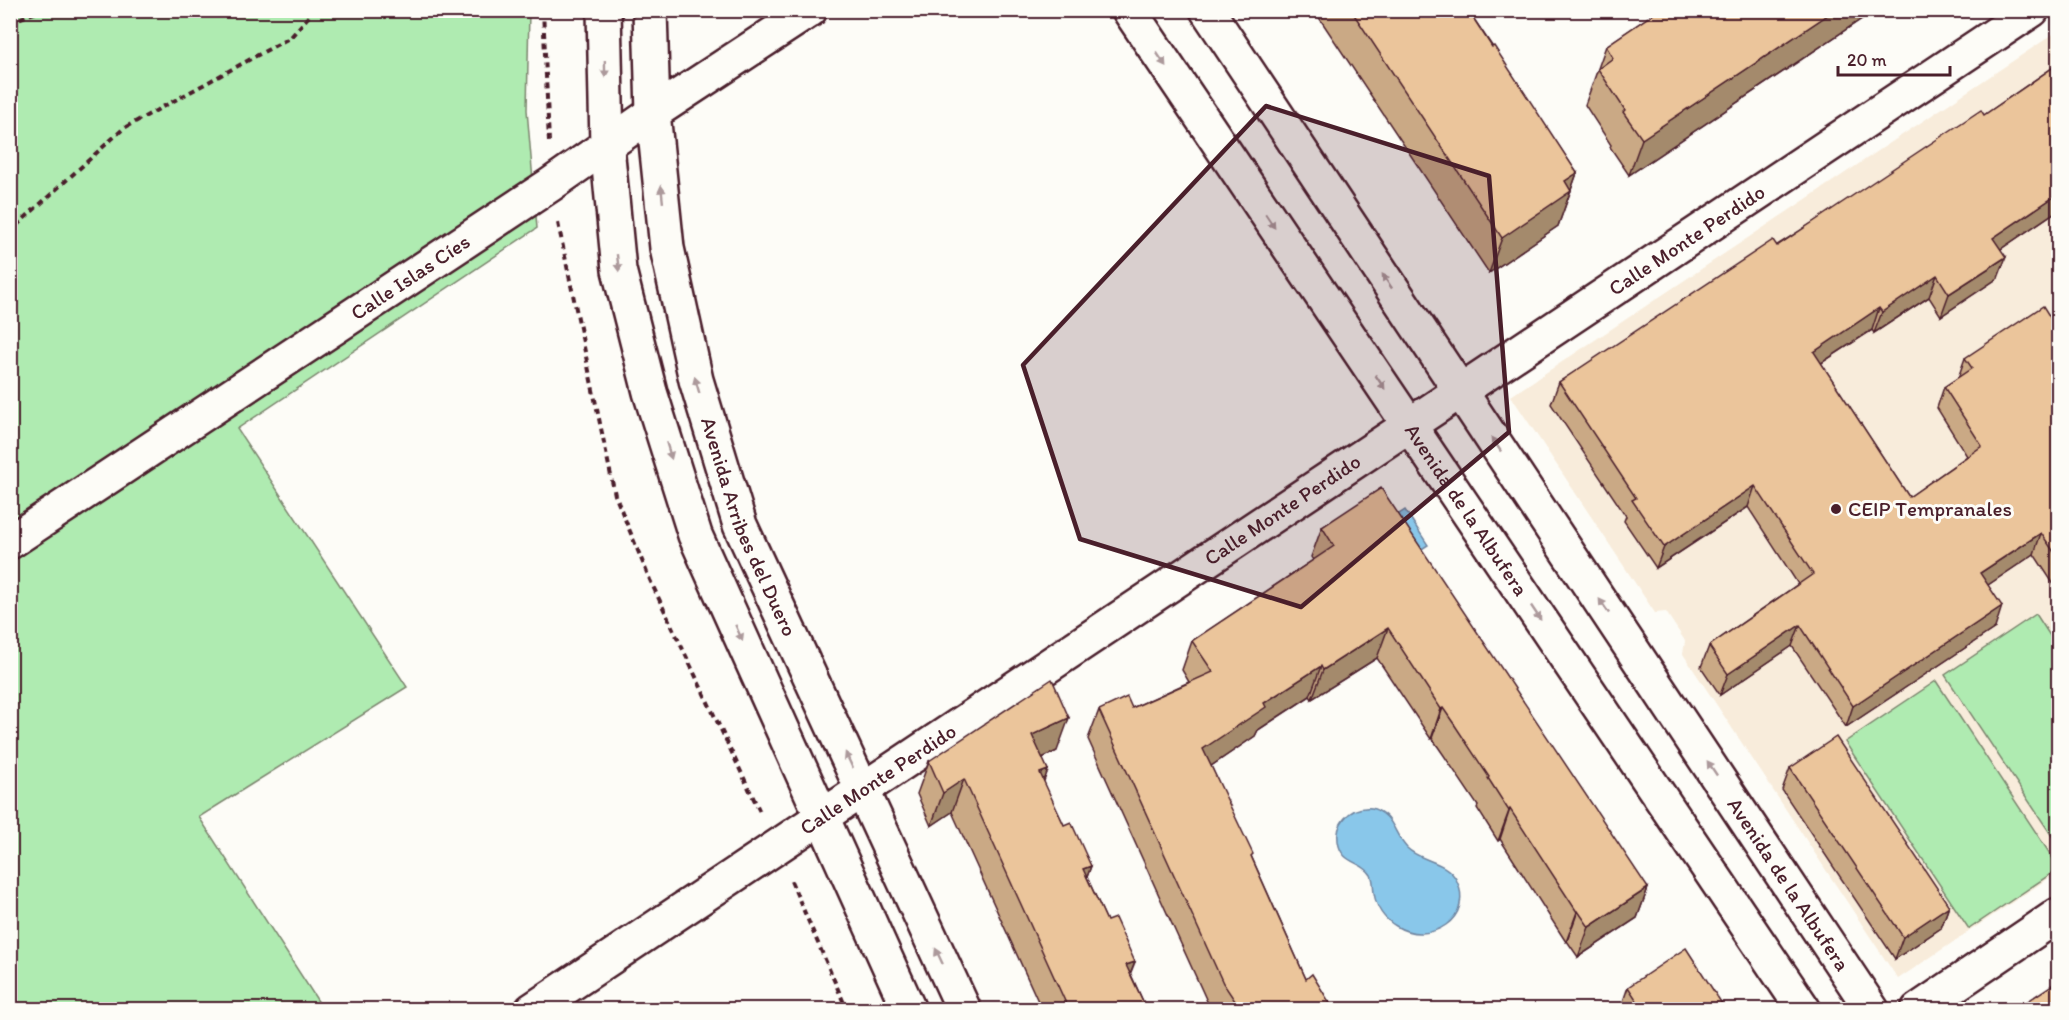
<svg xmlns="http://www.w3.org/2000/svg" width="2069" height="1020" font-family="Itim,sans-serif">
  <rect width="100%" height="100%" fill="#fdfcf7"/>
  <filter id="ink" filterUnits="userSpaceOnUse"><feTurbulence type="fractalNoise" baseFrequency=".0167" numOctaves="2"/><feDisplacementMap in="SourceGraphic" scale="12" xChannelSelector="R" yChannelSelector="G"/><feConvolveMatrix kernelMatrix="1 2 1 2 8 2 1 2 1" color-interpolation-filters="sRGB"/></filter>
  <g filter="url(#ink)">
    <!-- built -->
    <path fill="#f8ecdb" d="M 2058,31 L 2058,872 L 1898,979 L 1683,654 L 1685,641 L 1666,612 L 1655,613 L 1511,396 Z"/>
    <!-- green -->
    <g fill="#afebb1" stroke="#7c856e" stroke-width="1.5">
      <path d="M 10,11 L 529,11 L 527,110 L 537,228 L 237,429 L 407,687 L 199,817 L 323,1009 L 11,1009 Z"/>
      <path d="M 2036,614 L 2058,648 L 2058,845 L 1945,675 Z"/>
      <path d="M 1936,681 L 2058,866 L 2058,869 L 1969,929 L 1845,742 Z"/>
    </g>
    <!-- water -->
    <g fill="#89c7ea" stroke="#70849e" stroke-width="1.5">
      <path d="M 1405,510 L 1428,545 L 1414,554 L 1391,519 Z"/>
      <path d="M 1372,808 C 1395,816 1392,832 1407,848 C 1421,862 1445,860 1456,879 C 1476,918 1429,947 1396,926 C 1384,919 1376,907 1374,893 C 1373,887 1374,881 1371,875 C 1362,860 1341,865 1338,841 C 1337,833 1339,825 1344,819 C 1351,810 1361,807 1372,808 Z"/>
    </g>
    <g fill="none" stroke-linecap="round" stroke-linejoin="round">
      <!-- minor casing -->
      <g stroke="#4a1f2b" stroke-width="38">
        <g id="minor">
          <path d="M 604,10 L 607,146 L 619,270 L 650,392 L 695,535 L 909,1010"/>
          <path id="s1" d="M 650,10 L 653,113 L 667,248 L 696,380 L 740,525 L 964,1010"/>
          <path id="s2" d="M 1129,10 L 1804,1010"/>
          <path id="s3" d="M 1207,10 L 1872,1010"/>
          <path id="s4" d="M 10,542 L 550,185 L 653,113 L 810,10"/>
          <path id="s5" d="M 532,1010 L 2032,10"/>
          <path d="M 1918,1010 L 2058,915"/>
        </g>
      </g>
      <!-- path -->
      <g stroke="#4a1f2b" stroke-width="4" stroke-dasharray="6 4.5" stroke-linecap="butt">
        <path d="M 543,10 L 549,142"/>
        <path d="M 10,22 L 42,10"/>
        <path d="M 558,223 L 615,495 L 650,580 L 761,814"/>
        <path d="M 10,234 L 16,226 L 124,128 L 291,37 L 314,10"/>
        <path d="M 791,881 L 847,1010"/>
      </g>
      <!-- minor -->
      <use href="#minor" stroke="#fdfcf7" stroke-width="33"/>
    </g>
    <!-- wall -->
    <g fill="#caa985" stroke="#4a1f2b" stroke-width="1.5">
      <path d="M 1314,10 L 1468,10 L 1577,173 L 1558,226 L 1489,273 Z"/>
      <path d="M 1659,10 L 1875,10 L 1629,175 L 1610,147 L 1611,145 L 1585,105 L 1606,46 Z"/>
      <path d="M 2058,64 L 2058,210 L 2001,249 L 1998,278 L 1941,316 L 1929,297 L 1874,333 L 1872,330 L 1821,363 L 1909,497 L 1967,456 L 1937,408 L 1944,387 L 1958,378 L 1965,358 L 2058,330 L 2058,591 L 2034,554 L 1988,585 L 1995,628 L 1846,727 L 1792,646 L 1720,695 L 1701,667 L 1709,646 L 1798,584 L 1748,507 L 1656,568 L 1624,521 L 1626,516 L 1551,404 L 1559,382 L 1984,115 Z"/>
      <path d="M 1322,527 L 1648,888 L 1637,918 L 1578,957 L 1567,941 L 1566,942 L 1500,839 L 1498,841 L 1477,808 L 1478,806 L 1443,754 L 1432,738 L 1431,739 L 1377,658 L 1312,699 L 1310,696 L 1258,730 L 1255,736 L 1211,766 L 1306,979 L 1334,1010 L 1211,1010 L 1088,739 L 1099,710 L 1132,708 L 1189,682 L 1182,670 L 1192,641 L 1313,560 L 1311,557 Z"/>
      <path d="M 1057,751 L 1042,758 L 1048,770 L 1043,782 L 1064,825 L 1091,866 L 1087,877 L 1147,1010 L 1042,1010 L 952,812 L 931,826 L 917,794 L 929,761 Z"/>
      <path d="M 1790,768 L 1949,906 L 1941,928 L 1895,959 L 1782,790 Z"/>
      <path d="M 1628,987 L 1726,1010 L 1620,1010 Z"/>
    </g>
    <!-- shaded-wall -->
    <g fill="#a48a6c" stroke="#4a1f2b" stroke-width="1.5">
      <path d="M 1835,10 L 1875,10 L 1629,175 L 1642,139 Z"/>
      <path d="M 1577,173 L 1558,226 L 1489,273 L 1502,238 L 1565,181 Z"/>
      <path d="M 2058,194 L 2058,210 L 1986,259 L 1993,238 Z"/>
      <path d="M 2006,257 L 1998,278 L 1941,316 L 1949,294 Z"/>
      <path d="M 1937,275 L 1929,297 L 1874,333 L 1882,312 Z"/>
      <path d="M 1879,308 L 1872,330 L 1806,373 L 1814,352 Z"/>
      <path d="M 1755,486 L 1748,507 L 1656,568 L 1664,547 Z"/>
      <path d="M 2041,533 L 2034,554 L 1973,595 L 1980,573 Z"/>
      <path d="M 2002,606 L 1995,628 L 1846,727 L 1853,706 Z"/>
      <path d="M 1800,625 L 1792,646 L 1720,695 L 1728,674 Z"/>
      <path d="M 1388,628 L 1377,658 L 1312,699 L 1323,670 Z"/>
      <path d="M 1321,666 L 1310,696 L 1258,730 L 1255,736 L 1192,779 L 1203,749 L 1264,703 Z"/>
      <path d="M 1443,708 L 1432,738 L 1431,739 L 1441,709 Z"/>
      <path d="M 1069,718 L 1057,751 L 1020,768 L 1032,735 Z"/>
      <path d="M 1048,770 L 1036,803 L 1040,773 Z"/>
      <path d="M 964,779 L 952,812 L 931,826 L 943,793 Z"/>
      <path d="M 1510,809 L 1500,839 L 1498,841 L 1509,811 Z"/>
      <path d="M 1091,866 L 1079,899 L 1083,869 Z"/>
      <path d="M 1648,888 L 1637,918 L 1578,957 L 1589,927 Z"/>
      <path d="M 1949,906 L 1941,928 L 1895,959 L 1903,937 Z"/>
      <path d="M 1578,911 L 1567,941 L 1566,942 L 1577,912 Z"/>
      <path d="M 1135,962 L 1122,995 L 1126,965 Z"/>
    </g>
    <!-- building -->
    <g fill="#ebc59b" stroke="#4a1f2b" stroke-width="1.5">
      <path d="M 1351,10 L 1468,10 L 1492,47 L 1494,46 L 1577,173 L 1565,181 L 1571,191 L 1502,238 Z"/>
      <path d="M 1659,10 L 1835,10 L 1642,139 L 1623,112 L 1625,110 L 1598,69 L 1613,58 L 1606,46 Z"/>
      <path d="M 2058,64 L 2058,194 L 1993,238 L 2006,257 L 1949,294 L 1937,275 L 1882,312 L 1879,308 L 1814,352 L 1909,497 L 1982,446 L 1944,387 L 1972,368 L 1965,358 L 2043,306 L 2058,330 L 2058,558 L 2041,533 L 1980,573 L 2002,606 L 1853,706 L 1800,625 L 1728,674 L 1709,646 L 1813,574 L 1755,486 L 1664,547 L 1632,500 L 1636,498 L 1559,382 L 1773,240 L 1777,246 L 1981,110 L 1984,115 Z"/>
      <path d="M 1381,488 L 1648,888 L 1589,927 L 1578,911 L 1577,912 L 1510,809 L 1509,811 L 1488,778 L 1489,777 L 1454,724 L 1443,708 L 1441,709 L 1388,628 L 1323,670 L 1321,666 L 1264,703 L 1266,707 L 1203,749 L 1253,854 L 1251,856 L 1306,979 L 1312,974 L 1334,1010 L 1241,1010 L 1223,983 L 1099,710 L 1127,697 L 1132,708 L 1213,672 L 1192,641 L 1334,546 L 1322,527 Z"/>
      <path d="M 1052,679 L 1069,718 L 1032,735 L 1048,770 L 1040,773 L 1064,825 L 1071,822 L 1091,866 L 1083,869 L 1107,921 L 1115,918 L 1135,962 L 1126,965 L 1147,1010 L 1069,1010 L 964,779 L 943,793 L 929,761 Z"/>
      <path d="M 1836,737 L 1949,906 L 1903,937 L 1790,768 Z"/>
      <path d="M 1686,948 L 1726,1010 L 1643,1010 L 1628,987 Z"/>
      <path d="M 2058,981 L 2058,1010 L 2016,1010 L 2016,1009 Z"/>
      <path d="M 1572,1006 L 1574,1010 L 1567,1010 Z"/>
    </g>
    <!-- one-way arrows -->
    <defs><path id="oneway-solid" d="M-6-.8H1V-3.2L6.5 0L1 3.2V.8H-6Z" transform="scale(1.5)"/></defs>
    <g fill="#ac999b">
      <use href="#oneway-solid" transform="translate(1161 59) rotate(56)"/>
      <use href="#oneway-solid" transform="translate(605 69) rotate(89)"/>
      <use href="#oneway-solid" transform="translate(662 194) rotate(-96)"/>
      <use href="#oneway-solid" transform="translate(1270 221) rotate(56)"/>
      <use href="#oneway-solid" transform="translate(618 263) rotate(83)"/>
      <use href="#oneway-solid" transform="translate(1387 281) rotate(-124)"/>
      <use href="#oneway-solid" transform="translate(1380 382) rotate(56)"/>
      <use href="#oneway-solid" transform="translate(697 385) rotate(-106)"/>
      <use href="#oneway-solid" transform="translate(1496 444) rotate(-124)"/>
      <use href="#oneway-solid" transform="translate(669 451) rotate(73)"/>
      <use href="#oneway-solid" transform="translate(1604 606) rotate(-124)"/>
      <use href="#oneway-solid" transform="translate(1536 613) rotate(56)"/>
      <use href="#oneway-solid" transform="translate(739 633) rotate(66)"/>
      <use href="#oneway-solid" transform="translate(849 760) rotate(-115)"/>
      <use href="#oneway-solid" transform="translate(1712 768) rotate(-124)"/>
      <use href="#oneway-solid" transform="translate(939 956) rotate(-115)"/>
    </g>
  </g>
  <!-- marked area -->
  <path fill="#4a1f2b" fill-opacity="0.2" stroke="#4a1f2b" stroke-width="4.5" stroke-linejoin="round" d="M 1266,106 L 1489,176 L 1509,432 L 1301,607 L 1080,539 L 1023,365 Z"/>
  <!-- markers -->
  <circle fill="#4a1f2b" stroke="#fdfcf7" stroke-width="2" cx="1836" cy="509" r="6"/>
  <g text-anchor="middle" stroke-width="6" stroke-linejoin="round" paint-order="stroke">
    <!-- street labels -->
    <g font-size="21" fill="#4a1f2b" stroke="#fdfcf7">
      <text dy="7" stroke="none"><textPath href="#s5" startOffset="1388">Calle Monte Perdido</textPath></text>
      <text dy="7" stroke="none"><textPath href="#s4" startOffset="480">Calle Islas Cíes</textPath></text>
      <text dy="7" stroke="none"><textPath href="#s5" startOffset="902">Calle Monte Perdido</textPath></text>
      <text dy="7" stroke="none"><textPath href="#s2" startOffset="603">Avenida de la Albufera</textPath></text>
      <text dy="7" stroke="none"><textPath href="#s1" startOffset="530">Avenida Arribes del Duero</textPath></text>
      <text dy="7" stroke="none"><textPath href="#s5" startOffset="416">Calle Monte Perdido</textPath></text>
      <text dy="7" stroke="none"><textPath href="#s3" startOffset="1050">Avenida de la Albufera</textPath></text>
    </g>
    <!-- poi labels -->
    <g font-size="21" fill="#4a1f2b" stroke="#fdfcf7" text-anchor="start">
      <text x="1848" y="516">CEIP Tempranales</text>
    </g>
  </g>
  <!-- margin -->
  <rect width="2069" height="1020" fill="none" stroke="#fdfcf7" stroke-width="36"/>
  <rect x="18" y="18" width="2033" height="984" fill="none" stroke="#4a1f2b" stroke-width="2" filter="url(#ink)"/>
  <!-- scale -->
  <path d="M1838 66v9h112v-9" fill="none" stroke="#4a1f2b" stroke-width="3"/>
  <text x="1847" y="66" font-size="18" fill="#4a1f2b" stroke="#fdfcf7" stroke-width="4.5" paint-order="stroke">20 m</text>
</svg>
